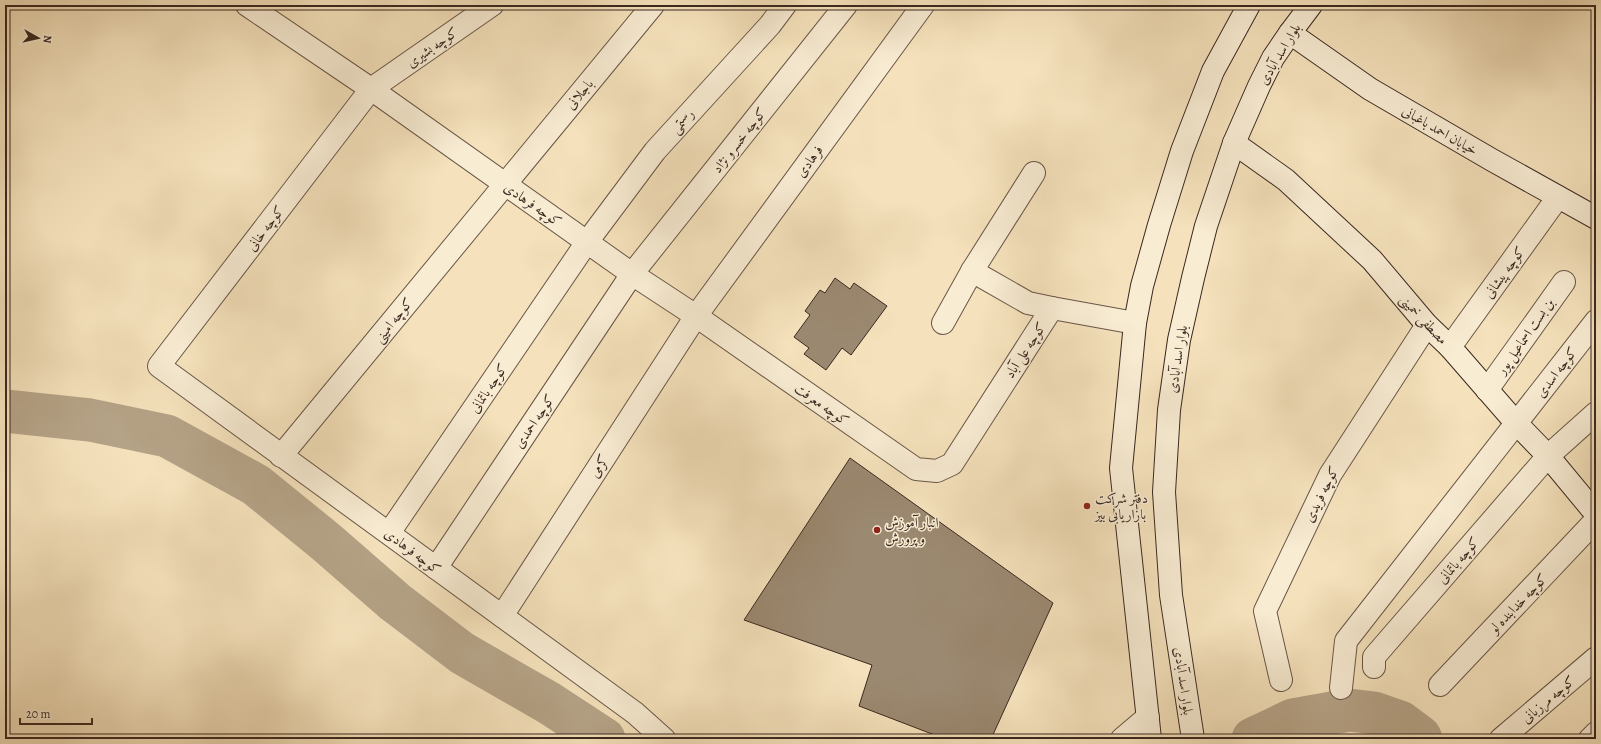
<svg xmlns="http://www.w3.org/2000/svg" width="1601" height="744" font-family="Alegreya,Amiri,serif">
  <rect width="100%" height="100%" fill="#f5e2bc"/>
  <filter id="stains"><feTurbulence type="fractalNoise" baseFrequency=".005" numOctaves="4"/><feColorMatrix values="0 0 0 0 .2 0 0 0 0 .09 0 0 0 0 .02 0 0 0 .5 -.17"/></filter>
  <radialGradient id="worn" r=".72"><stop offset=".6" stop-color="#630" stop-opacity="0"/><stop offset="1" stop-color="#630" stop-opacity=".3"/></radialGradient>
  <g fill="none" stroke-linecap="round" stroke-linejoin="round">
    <!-- river -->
    <g stroke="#b5a387" stroke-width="43">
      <path d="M 5,411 L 90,420 L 167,436 L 256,485 L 325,541 L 395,602 L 462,653 L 549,703 L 604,739"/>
      <path d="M 1253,739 L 1293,720 L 1349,710 L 1374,713 L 1400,722 L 1420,737 L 1421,739"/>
    </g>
  </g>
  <!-- building -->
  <g fill="#9b8971" stroke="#3a2820">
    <path d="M 835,278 L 850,289 L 854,283 L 887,306 L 851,355 L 842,348 L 826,370 L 804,354 L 809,348 L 794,337 L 810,315 L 805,311 L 820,290 L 825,293 Z"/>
    <path d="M 850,458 L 1053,603 L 991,739 L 945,739 L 859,706 L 872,665 L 744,620 Z"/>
  </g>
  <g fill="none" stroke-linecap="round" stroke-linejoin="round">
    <!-- street casing -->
    <g stroke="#695647" stroke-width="24">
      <g id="street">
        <path d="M 247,5 L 371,89 L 632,274 L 696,316 L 916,469 L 937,471 L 952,464 L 1052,308 L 1135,323"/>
        <path d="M 492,5 L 371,89 L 159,366 L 635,713 L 664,739"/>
        <path d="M 972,271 L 1028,303 L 1052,308"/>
        <path d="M 943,323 L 972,271 L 1034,173"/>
        <path d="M 1450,347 L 1558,197"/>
        <path d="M 1487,390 L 1564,282"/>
        <path d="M 281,456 L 653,5"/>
        <path d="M 389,533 L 587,242 L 655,151 L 770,25 L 785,5"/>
        <path d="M 436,568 L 632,274 L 846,5"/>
        <path d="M 502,616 L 696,316 L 923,5"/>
        <path d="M 1374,667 L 1374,657 L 1548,456 L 1596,413"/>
        <path d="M 1281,680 L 1265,611 L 1330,475 L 1427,325"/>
        <path d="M 1440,685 L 1596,520"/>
        <path d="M 1341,688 L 1346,641 L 1596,321"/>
        <path d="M 1122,739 L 1148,717"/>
        <path d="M 1501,739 L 1596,658"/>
        <path d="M 1590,739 L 1596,733"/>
      </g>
    </g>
    <!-- secondary casing -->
    <g stroke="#3a2820" stroke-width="24">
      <g id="secondary">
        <path d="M 1290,33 L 1370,89 L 1492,160 L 1596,218"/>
        <path d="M 1234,143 L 1286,180 L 1372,260 L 1427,325 L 1450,347 L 1517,424 L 1548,456 L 1596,514"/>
        <path d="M 1150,739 L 1121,468 L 1135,323 L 1142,286 L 1159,225 L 1182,151 L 1213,71 L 1249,5"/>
        <path d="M 1193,739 L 1171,595 L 1164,492 L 1169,410 L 1179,340 L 1193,278 L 1206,226 L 1234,143 L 1259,86 L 1273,58 L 1290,33 L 1311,5"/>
      </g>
    </g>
    <!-- street -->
    <use href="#street" stroke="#f8ecd3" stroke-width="22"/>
    <!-- secondary -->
    <use href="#secondary" stroke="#f8ecd3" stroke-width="22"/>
  </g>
  <!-- markers -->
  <g fill="#8f2418" stroke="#f8ecd3" stroke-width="1.5">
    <circle cx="1087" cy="506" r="4"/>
    <circle cx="877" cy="530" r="4"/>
  </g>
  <g text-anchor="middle" stroke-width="3" stroke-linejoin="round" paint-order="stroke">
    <!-- street labels -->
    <g font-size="14" fill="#3a2820" stroke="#f8ecd3">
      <text transform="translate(432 47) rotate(-35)" y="5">کوچه بشیری</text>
      <text transform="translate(1279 54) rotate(-59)" y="5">بلوار اسد آبادی</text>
      <text transform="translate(579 94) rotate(-50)" y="5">باجلانی</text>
      <text transform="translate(682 121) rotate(-48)" y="5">رستمی</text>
      <text transform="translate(1440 130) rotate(30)" y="5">خیابان احمد باغبانی</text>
      <text transform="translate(739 140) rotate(-52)" y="5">کوچه خسرو نژاد</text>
      <text transform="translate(809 161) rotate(-54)" y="5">فرهادی</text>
      <text transform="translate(533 204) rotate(35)" y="5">کوچه فرهادی</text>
      <text transform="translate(265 228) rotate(-53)" y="5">کوچه خانی</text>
      <text transform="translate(1504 272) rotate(-54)" y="5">کوچه پیشانی</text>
      <text transform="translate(1424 319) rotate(47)" y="5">مصطفی خمینی</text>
      <text transform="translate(393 320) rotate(-51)" y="5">کوچه امینی</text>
      <text transform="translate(1525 336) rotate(-55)" y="5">بن بست اسماعیل پور</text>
      <text transform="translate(1025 350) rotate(-57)" y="5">کوچه علی آباد</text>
      <text transform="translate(1177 359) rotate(-81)" y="5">بلوار اسد آبادی</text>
      <text transform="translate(1556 372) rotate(-53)" y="5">کوچه اسدی</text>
      <text transform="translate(488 388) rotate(-56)" y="5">کوچه باتمانی</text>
      <text transform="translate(822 404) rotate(35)" y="5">کوچه معرفت</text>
      <text transform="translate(534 421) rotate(-56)" y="5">کوچه احمدی</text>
      <text transform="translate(599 466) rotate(-57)" y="5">کرمی</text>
      <text transform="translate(1321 494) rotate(-63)" y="5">کوچه فریدی</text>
      <text transform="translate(413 551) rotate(37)" y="5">کوچه فرهادی</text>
      <text transform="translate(1458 560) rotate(-49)" y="5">کوچه باتمانی</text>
      <text transform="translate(1518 603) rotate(-46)" y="5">کوچه خدابنده لو</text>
      <text transform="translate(1184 681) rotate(82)" y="5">بلوار اسد آبادی</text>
      <text transform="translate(1548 699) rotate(-40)" y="5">کوچه مرزبانی</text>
    </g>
    <!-- poi labels -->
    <g font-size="14" fill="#3a2820" stroke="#f8ecd3" text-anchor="start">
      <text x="1095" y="503">دفتر شرکت<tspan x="1095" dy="16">بازاریابی بیز</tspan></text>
      <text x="885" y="527">انبار آموزش<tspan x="885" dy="16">و پرورش</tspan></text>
    </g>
  </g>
  <!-- margin -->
  <rect width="1601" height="744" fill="none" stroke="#f5e2bc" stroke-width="20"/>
  <rect x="6" y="6" width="1589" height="732" fill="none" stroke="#3a2820" stroke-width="2"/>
  <rect x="10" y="10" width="1581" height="724" fill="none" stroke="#3a2820"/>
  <!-- north arrow -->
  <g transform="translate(38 38) rotate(98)" stroke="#f8ecd3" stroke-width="3" paint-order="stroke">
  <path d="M0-3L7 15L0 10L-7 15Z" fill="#3a2820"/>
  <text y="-6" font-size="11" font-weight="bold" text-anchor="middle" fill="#3a2820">N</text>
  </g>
  <!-- scale -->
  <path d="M20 718v6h72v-6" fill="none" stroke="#3a2820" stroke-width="2"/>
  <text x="26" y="718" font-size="12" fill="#3a2820" stroke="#f8ecd3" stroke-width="3" paint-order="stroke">20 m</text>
  <rect width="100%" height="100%" filter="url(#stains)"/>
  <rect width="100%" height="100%" fill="url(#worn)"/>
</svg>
